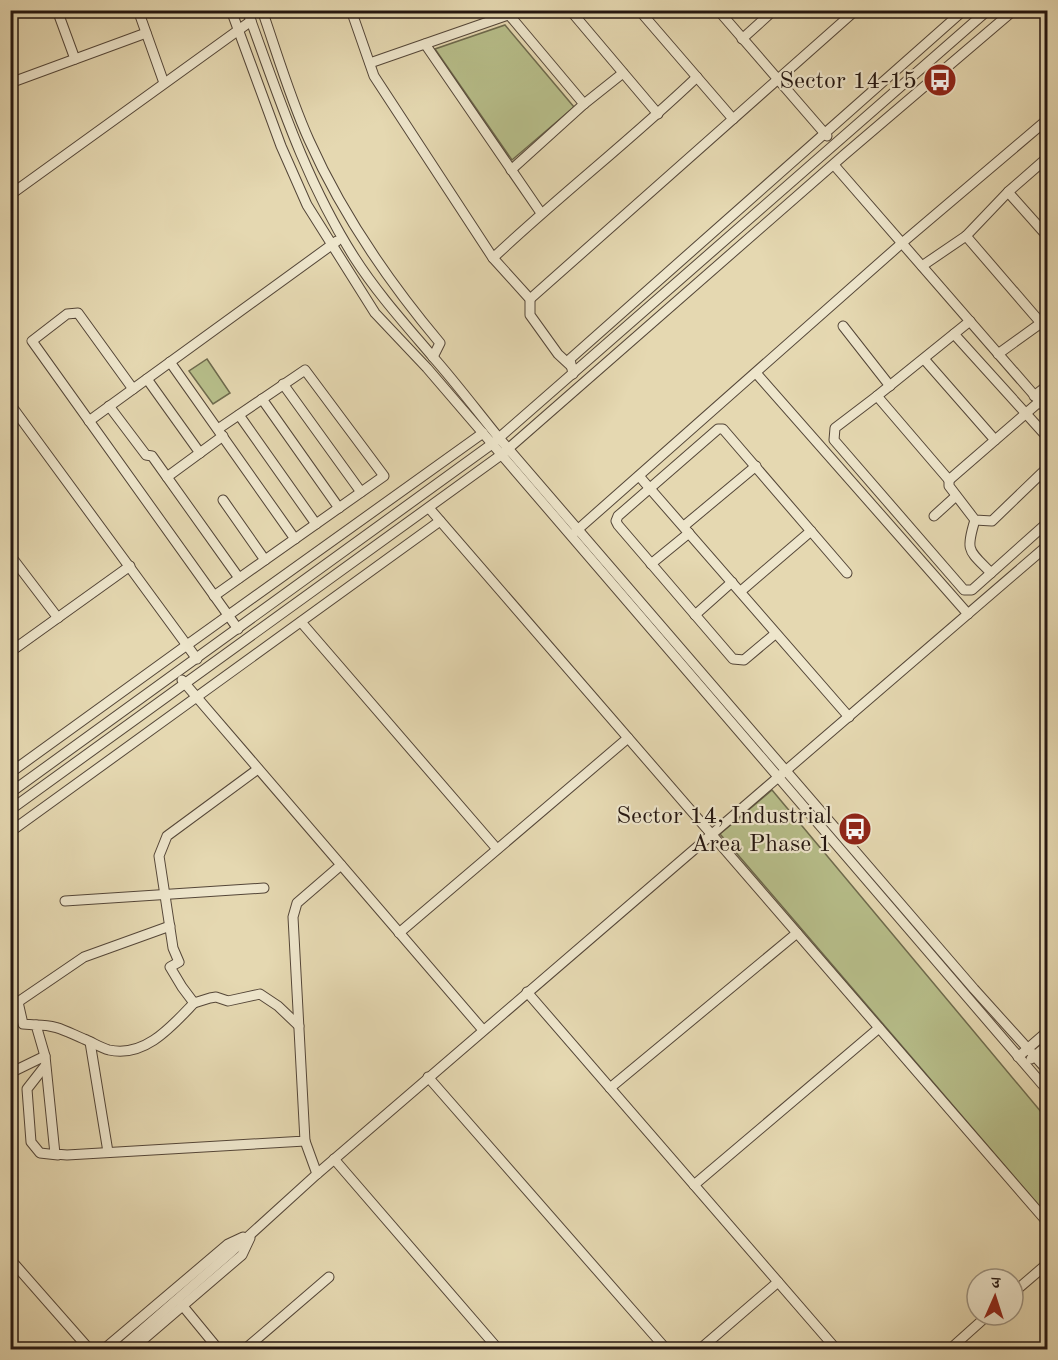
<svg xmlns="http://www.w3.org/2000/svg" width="1058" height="1360" font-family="'Old Standard TT','Noto Serif Devanagari',serif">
  <rect width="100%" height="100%" fill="#e5d8b1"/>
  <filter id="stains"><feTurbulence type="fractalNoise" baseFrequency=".00333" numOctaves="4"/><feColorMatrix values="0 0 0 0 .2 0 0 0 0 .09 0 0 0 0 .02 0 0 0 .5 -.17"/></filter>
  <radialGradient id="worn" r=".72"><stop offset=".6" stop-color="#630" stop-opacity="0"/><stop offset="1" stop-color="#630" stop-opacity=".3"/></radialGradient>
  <!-- green -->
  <g fill="#b7be8a" stroke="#6e6a4d" stroke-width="1.5">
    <path d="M 505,25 L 574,107 L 512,160 L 435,49 Z"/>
    <path d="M 207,359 L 230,393 L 213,404 L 189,371 Z"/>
    <path d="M 772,790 L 1047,1119 L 1047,1215 L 720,834 Z"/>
  </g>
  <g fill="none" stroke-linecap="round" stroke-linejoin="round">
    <!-- minor casing -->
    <g stroke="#544638" stroke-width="11">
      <g id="minor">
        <path d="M 57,10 L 75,59"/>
        <path d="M 138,10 L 164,83"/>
        <path d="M 231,10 L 281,146 L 307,205 L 375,313 L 427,368 L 1048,1091"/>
        <path d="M 247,10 C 278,95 305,180 354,257 C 377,293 405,324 433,357 C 456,383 477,411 499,438 L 974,989 L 1048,1071"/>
        <path d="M 262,10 C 277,53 290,98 309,140 C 342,214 388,281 440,343 L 433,357"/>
        <path d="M 351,10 L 374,76 L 493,258 L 530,299 L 530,315 L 558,354 L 572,367"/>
        <path d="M 505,10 L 584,104"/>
        <path d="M 570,10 L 658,114"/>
        <path d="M 639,10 L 733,119"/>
        <path d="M 718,10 L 827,136"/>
        <path d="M 742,39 L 774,10"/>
        <path d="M 425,44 L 541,213"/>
        <path d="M 370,63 L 508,15"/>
        <path d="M 10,83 L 146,33"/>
        <path d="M 834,165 L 1048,411"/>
        <path d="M 511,170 L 584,104 L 623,73"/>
        <path d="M 1008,192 L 1048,237"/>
        <path d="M 10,195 L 251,21"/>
        <path d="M 966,236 L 1041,323"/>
        <path d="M 493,258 C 559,196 631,140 697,77"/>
        <path d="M 922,266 L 966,236 L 1008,192 L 1048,157"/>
        <path d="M 530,299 L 856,10"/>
        <path d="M 970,321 L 877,396 L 949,480 L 1039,402"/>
        <path d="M 843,326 L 890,386"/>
        <path d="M 954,334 L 1048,438"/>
        <path d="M 998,354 L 1041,323 L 1048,317"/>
        <path d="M 924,359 L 995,440"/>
        <path d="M 170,362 L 295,539"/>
        <path d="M 756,373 L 968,614"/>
        <path d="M 573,374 L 570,359 L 964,10"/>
        <path d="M 147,379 L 200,453"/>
        <path d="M 283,384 L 361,492"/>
        <path d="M 133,389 L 78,313 L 67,314 L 32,341 L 238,629"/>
        <path d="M 877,396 L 835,428 L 834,440 L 964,590 L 972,590 L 1048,522"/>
        <path d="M 1034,396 L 1048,385"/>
        <path d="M 262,399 L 339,508"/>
        <path d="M 10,404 L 197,659"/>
        <path d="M 109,406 L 146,455 L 152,456 L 239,578"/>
        <path d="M 239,415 L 316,524"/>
        <path d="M 89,421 L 337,241"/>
        <path d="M 639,476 L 849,717"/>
        <path d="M 167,477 L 223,436"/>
        <path d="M 949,480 L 949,486 L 975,520 L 992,521 L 1047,468"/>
        <path d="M 223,500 L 265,560"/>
        <path d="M 429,508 L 1048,1223"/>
        <path d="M 934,516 L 956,496"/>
        <path d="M 975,520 C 965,552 969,550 991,573"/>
        <path d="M 684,526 L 756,466"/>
        <path d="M 575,532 L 902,243 L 1048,119"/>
        <path d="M 10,555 L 58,618"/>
        <path d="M 651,564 L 689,533"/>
        <path d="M 741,591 L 811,531"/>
        <path d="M 214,596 L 384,476 L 305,370 L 218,429"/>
        <path d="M 695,615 L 732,582"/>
        <path d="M 301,622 L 497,849"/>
        <path d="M 775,634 L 744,660 L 733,659 L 618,525 L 616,521 L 618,516 L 718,429 L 723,429 L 847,573"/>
        <path d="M 10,652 L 130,566"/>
        <path d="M 182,680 L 483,1030"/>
        <path d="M 258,769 L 167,836 L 159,856 L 173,948 L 179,962 L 170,967 L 182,987 L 194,1003 L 210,998 L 216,997 L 228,1001 L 260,994 L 278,1006 L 299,1026"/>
        <path d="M 10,773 L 187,645 L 483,433"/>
        <path d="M 10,793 L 492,444 L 988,10"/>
        <path d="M 10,810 L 501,455 L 844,155 L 1014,10"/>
        <path d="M 10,832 L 440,521"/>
        <path d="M 65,901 L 264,888"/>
        <path d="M 399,933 L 628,738"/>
        <path d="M 527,992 L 837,1350"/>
        <path d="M 18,1002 L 84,957 L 170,926"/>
        <path d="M 10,1004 L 18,1002 L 23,1024 L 36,1025 L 45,1056 L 55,1154 L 67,1155 L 305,1141 L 293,917 L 297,903 L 341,865"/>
        <path d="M 36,1025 C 57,1025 65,1031 84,1039 C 92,1042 101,1048 109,1050 C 145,1058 172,1026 194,1003"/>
        <path d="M 90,1042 L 108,1152"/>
        <path d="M 1018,1057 L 1048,1031"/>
        <path d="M 1031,1059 L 1048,1045"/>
        <path d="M 45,1066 L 27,1089 L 31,1142 L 40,1153 L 58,1155"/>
        <path d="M 10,1073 L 45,1056"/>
        <path d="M 428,1077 L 667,1350"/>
        <path d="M 610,1088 L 797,933"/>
        <path d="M 305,1141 L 317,1174"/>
        <path d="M 334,1159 L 499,1350"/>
        <path d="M 694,1185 L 879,1028"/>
        <path d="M 10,1259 L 90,1350"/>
        <path d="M 1013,1293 L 1048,1263"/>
        <path d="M 182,1305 L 219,1350"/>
        <path d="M 103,1350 L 228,1244 L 243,1237"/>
        <path d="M 119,1350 L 229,1254 L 317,1174 L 1048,545"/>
        <path d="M 131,1350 L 242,1255 L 250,1238"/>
        <path d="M 244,1350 L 329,1277"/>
        <path d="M 699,1350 L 778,1282"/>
        <path d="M 949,1350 L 988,1315"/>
      </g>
    </g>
    <!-- minor -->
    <use href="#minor" stroke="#eee6cc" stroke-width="9"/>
  </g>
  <!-- icons -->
  <defs>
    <g id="bus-disc" transform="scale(1.725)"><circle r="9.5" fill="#8f2418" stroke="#eee6cc"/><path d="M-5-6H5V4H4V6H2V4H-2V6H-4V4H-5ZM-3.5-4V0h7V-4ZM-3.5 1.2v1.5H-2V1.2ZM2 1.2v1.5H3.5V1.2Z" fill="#fff"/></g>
  </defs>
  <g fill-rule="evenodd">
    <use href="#bus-disc" x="940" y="80"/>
    <use href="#bus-disc" x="855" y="829"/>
  </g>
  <g text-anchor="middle" stroke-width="4.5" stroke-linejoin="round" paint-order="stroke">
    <!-- poi labels -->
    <g font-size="24" fill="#241610" stroke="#eee6cc" text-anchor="end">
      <text x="917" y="88">Sector 14-15</text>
      <text x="832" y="823">Sector 14, Industrial<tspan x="832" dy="28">Area Phase 1</tspan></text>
    </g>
  </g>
  <!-- margin -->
  <rect width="1058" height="1360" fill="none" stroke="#e5d8b1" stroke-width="36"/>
  <rect x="12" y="12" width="1034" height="1336" fill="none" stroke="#241610" stroke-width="3"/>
  <rect x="18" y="18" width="1022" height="1324" fill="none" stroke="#241610" stroke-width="1.5"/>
  <!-- north arrow -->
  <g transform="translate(995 1297) rotate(3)"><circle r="28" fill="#eee6cc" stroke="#9d9381" stroke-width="1.5"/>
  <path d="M0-4.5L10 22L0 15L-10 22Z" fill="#8f2418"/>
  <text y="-9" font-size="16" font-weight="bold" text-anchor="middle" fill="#241610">उ</text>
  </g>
  <rect width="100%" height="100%" filter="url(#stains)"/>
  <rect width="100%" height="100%" fill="url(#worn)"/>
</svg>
